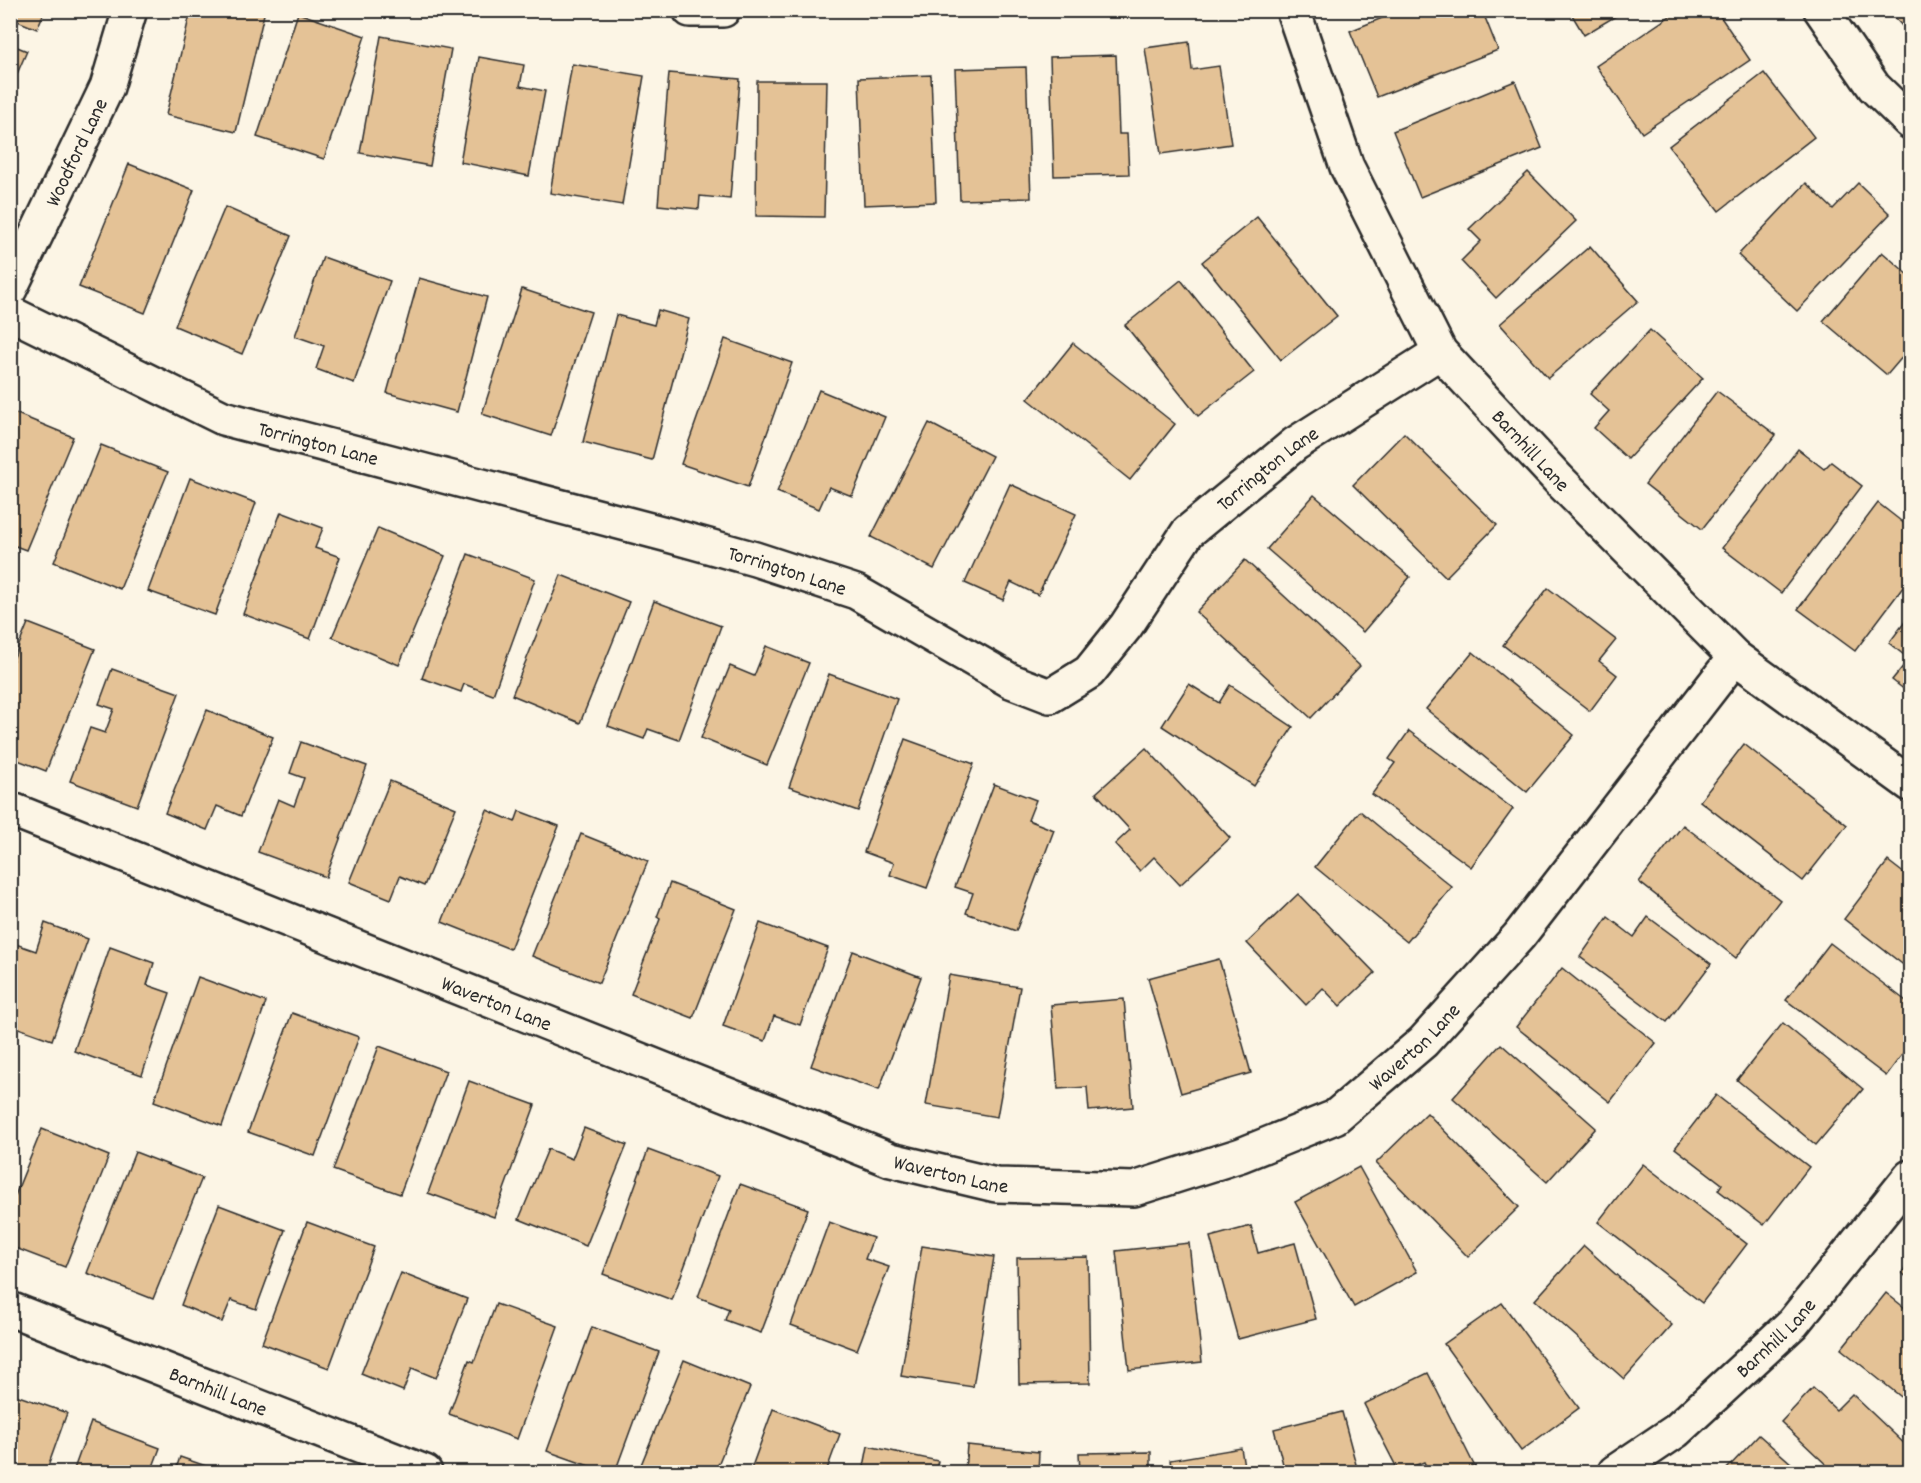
<svg xmlns="http://www.w3.org/2000/svg" width="1921" height="1483" font-family="Dekko,sans-serif">
  <rect width="100%" height="100%" fill="#fcf5e5"/>
  <filter id="ink" filterUnits="userSpaceOnUse"><feTurbulence type="fractalNoise" baseFrequency=".0167" numOctaves="2"/><feDisplacementMap in="SourceGraphic" scale="12" xChannelSelector="R" yChannelSelector="G"/><feConvolveMatrix kernelMatrix="1 2 1 2 8 2 1 2 1" color-interpolation-filters="sRGB"/></filter>
  <g filter="url(#ink)">
    <!-- building -->
    <g fill="#e4c296" stroke="#2b2b2b" stroke-width="1.5">
      <path d="M 10,10 L 45,10 L 37,29 L 10,18 Z"/>
      <path d="M 191,10 L 265,10 L 236,132 L 166,115 Z"/>
      <path d="M 1402,10 L 1482,10 L 1498,50 L 1377,97 L 1350,31 Z"/>
      <path d="M 1569,10 L 1626,10 L 1584,35 Z"/>
      <path d="M 1679,10 L 1716,10 L 1750,60 L 1642,133 L 1596,66 Z"/>
      <path d="M 1888,10 L 1910,10 L 1910,35 Z"/>
      <path d="M 298,13 L 365,36 L 324,159 L 257,137 Z"/>
      <path d="M 381,36 L 451,49 L 430,166 L 360,153 Z"/>
      <path d="M 1189,42 L 1192,70 L 1219,66 L 1231,144 L 1161,154 L 1145,48 Z"/>
      <path d="M 10,44 L 27,51 L 10,90 Z"/>
      <path d="M 1116,55 L 1119,134 L 1127,134 L 1129,174 L 1054,176 L 1050,57 Z"/>
      <path d="M 479,57 L 524,65 L 520,86 L 545,91 L 529,176 L 460,162 Z"/>
      <path d="M 572,64 L 644,76 L 622,205 L 550,193 Z"/>
      <path d="M 1026,67 L 1031,198 L 960,200 L 955,69 Z"/>
      <path d="M 669,73 L 740,79 L 730,199 L 700,196 L 699,209 L 658,205 Z"/>
      <path d="M 1764,73 L 1814,137 L 1719,211 L 1669,146 Z"/>
      <path d="M 931,75 L 936,202 L 864,205 L 859,78 Z"/>
      <path d="M 757,81 L 827,81 L 824,217 L 756,216 Z"/>
      <path d="M 1515,81 L 1542,148 L 1420,197 L 1393,131 Z"/>
      <path d="M 129,164 L 194,190 L 145,313 L 79,287 Z"/>
      <path d="M 1528,172 L 1576,221 L 1496,298 L 1461,261 L 1481,241 L 1469,229 Z"/>
      <path d="M 1806,183 L 1833,209 L 1858,183 L 1890,214 L 1797,311 L 1738,255 Z"/>
      <path d="M 225,207 L 291,236 L 242,354 L 175,326 Z"/>
      <path d="M 1257,217 L 1337,316 L 1281,360 L 1202,262 Z"/>
      <path d="M 1590,246 L 1638,301 L 1548,378 L 1500,324 Z"/>
      <path d="M 1882,252 L 1910,276 L 1910,348 L 1887,375 L 1823,321 Z"/>
      <path d="M 323,257 L 390,281 L 354,383 L 316,369 L 324,346 L 295,336 Z"/>
      <path d="M 419,278 L 487,297 L 457,412 L 387,393 Z"/>
      <path d="M 1181,280 L 1254,372 L 1198,416 L 1125,325 Z"/>
      <path d="M 522,289 L 591,312 L 551,436 L 482,414 Z"/>
      <path d="M 658,310 L 689,319 L 652,460 L 583,442 L 616,315 L 654,325 Z"/>
      <path d="M 1650,330 L 1703,378 L 1628,459 L 1594,428 L 1609,411 L 1590,394 Z"/>
      <path d="M 725,339 L 792,363 L 748,487 L 681,464 Z"/>
      <path d="M 1073,343 L 1175,424 L 1130,480 L 1028,399 Z"/>
      <path d="M 819,390 L 885,417 L 852,496 L 829,487 L 819,509 L 777,492 Z"/>
      <path d="M 1717,391 L 1776,435 L 1702,529 L 1645,484 Z"/>
      <path d="M 10,411 L 73,437 L 26,550 L 10,544 Z"/>
      <path d="M 929,423 L 992,456 L 934,569 L 871,537 Z"/>
      <path d="M 1404,433 L 1497,525 L 1446,577 L 1353,485 Z"/>
      <path d="M 101,445 L 168,472 L 120,589 L 54,562 Z"/>
      <path d="M 1798,449 L 1824,469 L 1831,462 L 1862,486 L 1781,593 L 1722,548 Z"/>
      <path d="M 190,478 L 256,503 L 215,615 L 148,591 Z"/>
      <path d="M 1010,484 L 1076,514 L 1038,595 L 1011,582 L 1003,600 L 965,583 Z"/>
      <path d="M 1314,495 L 1410,577 L 1363,632 L 1267,549 Z"/>
      <path d="M 1878,503 L 1910,528 L 1910,578 L 1855,651 L 1798,609 Z"/>
      <path d="M 281,512 L 323,528 L 315,548 L 340,557 L 310,639 L 243,614 Z"/>
      <path d="M 378,528 L 445,556 L 399,665 L 332,637 Z"/>
      <path d="M 468,554 L 535,579 L 493,695 L 464,684 L 461,692 L 422,678 Z"/>
      <path d="M 1245,560 L 1360,666 L 1311,718 L 1196,612 Z"/>
      <path d="M 561,575 L 629,602 L 580,723 L 512,695 Z"/>
      <path d="M 1548,588 L 1616,640 L 1599,661 L 1617,675 L 1590,711 L 1503,645 Z"/>
      <path d="M 654,601 L 721,626 L 679,740 L 648,729 L 644,739 L 608,726 Z"/>
      <path d="M 1910,615 L 1910,694 L 1892,680 L 1909,659 L 1889,643 Z"/>
      <path d="M 28,623 L 95,649 L 46,771 L 10,757 L 10,667 Z"/>
      <path d="M 766,646 L 809,663 L 767,765 L 701,738 L 730,666 L 754,676 Z"/>
      <path d="M 1473,652 L 1574,735 L 1527,792 L 1426,709 Z"/>
      <path d="M 112,669 L 179,693 L 137,806 L 70,781 L 90,728 L 105,733 L 114,709 L 99,704 Z"/>
      <path d="M 829,674 L 897,699 L 858,811 L 789,787 Z"/>
      <path d="M 1189,684 L 1219,703 L 1230,685 L 1293,727 L 1254,786 L 1162,726 Z"/>
      <path d="M 207,710 L 273,737 L 241,816 L 217,806 L 207,830 L 165,813 Z"/>
      <path d="M 1409,731 L 1513,809 L 1471,867 L 1372,794 L 1395,763 L 1389,759 Z"/>
      <path d="M 905,739 L 974,764 L 927,888 L 890,875 L 894,863 L 864,852 Z"/>
      <path d="M 301,742 L 367,766 L 326,877 L 258,852 L 278,799 L 294,806 L 304,778 L 290,773 Z"/>
      <path d="M 1744,744 L 1847,825 L 1803,881 L 1700,801 Z"/>
      <path d="M 1146,748 L 1230,838 L 1180,885 L 1154,857 L 1140,871 L 1115,844 L 1130,830 L 1096,793 Z"/>
      <path d="M 390,781 L 456,808 L 424,886 L 400,876 L 391,899 L 349,882 Z"/>
      <path d="M 994,784 L 1036,800 L 1028,820 L 1054,830 L 1016,931 L 966,913 L 973,893 L 955,887 Z"/>
      <path d="M 487,810 L 515,822 L 519,811 L 559,826 L 510,949 L 442,922 Z"/>
      <path d="M 1360,811 L 1452,887 L 1407,942 L 1315,867 Z"/>
      <path d="M 1683,825 L 1780,900 L 1736,958 L 1639,882 Z"/>
      <path d="M 581,834 L 648,861 L 599,983 L 532,956 Z"/>
      <path d="M 1888,861 L 1910,878 L 1910,970 L 1844,919 Z"/>
      <path d="M 670,883 L 736,909 L 693,1018 L 631,994 L 660,919 L 657,917 Z"/>
      <path d="M 1298,894 L 1375,973 L 1340,1006 L 1323,988 L 1306,1005 L 1247,943 Z"/>
      <path d="M 1608,917 L 1634,937 L 1648,917 L 1711,964 L 1667,1022 L 1580,957 Z"/>
      <path d="M 45,923 L 88,939 L 52,1040 L 10,1025 L 10,942 L 36,951 Z"/>
      <path d="M 760,923 L 828,948 L 800,1025 L 774,1016 L 765,1041 L 723,1026 Z"/>
      <path d="M 1830,943 L 1910,1004 L 1910,1044 L 1886,1076 L 1786,1000 Z"/>
      <path d="M 110,947 L 154,963 L 147,985 L 170,993 L 142,1075 L 74,1051 Z"/>
      <path d="M 853,951 L 921,977 L 879,1090 L 811,1066 Z"/>
      <path d="M 1219,959 L 1251,1073 L 1181,1093 L 1148,978 Z"/>
      <path d="M 1562,968 L 1656,1043 L 1610,1102 L 1516,1027 Z"/>
      <path d="M 949,975 L 1020,987 L 997,1117 L 926,1105 Z"/>
      <path d="M 198,977 L 266,1002 L 222,1126 L 154,1101 Z"/>
      <path d="M 1124,999 L 1133,1107 L 1089,1111 L 1087,1087 L 1058,1089 L 1051,1005 Z"/>
      <path d="M 292,1013 L 359,1037 L 315,1156 L 248,1132 Z"/>
      <path d="M 1783,1023 L 1863,1089 L 1816,1145 L 1737,1080 Z"/>
      <path d="M 1501,1044 L 1596,1128 L 1547,1182 L 1453,1098 Z"/>
      <path d="M 379,1046 L 446,1071 L 400,1194 L 333,1170 Z"/>
      <path d="M 469,1081 L 535,1105 L 494,1217 L 428,1193 Z"/>
      <path d="M 1716,1095 L 1809,1167 L 1764,1225 L 1718,1190 L 1722,1184 L 1675,1148 Z"/>
      <path d="M 1427,1113 L 1519,1207 L 1468,1257 L 1376,1163 Z"/>
      <path d="M 584,1128 L 627,1145 L 586,1246 L 519,1219 L 548,1149 L 572,1159 Z"/>
      <path d="M 42,1129 L 109,1156 L 65,1267 L 10,1246 L 10,1208 Z"/>
      <path d="M 648,1150 L 718,1176 L 672,1300 L 603,1274 Z"/>
      <path d="M 135,1152 L 202,1178 L 153,1299 L 87,1273 Z"/>
      <path d="M 1643,1164 L 1747,1244 L 1702,1303 L 1598,1222 Z"/>
      <path d="M 1359,1167 L 1417,1272 L 1354,1307 L 1295,1202 Z"/>
      <path d="M 740,1184 L 808,1209 L 761,1333 L 725,1320 L 729,1309 L 698,1297 Z"/>
      <path d="M 219,1205 L 285,1230 L 256,1309 L 231,1300 L 222,1322 L 181,1305 Z"/>
      <path d="M 307,1222 L 374,1247 L 329,1368 L 262,1343 Z"/>
      <path d="M 829,1222 L 873,1238 L 865,1259 L 889,1267 L 857,1350 L 791,1325 Z"/>
      <path d="M 1251,1226 L 1258,1253 L 1295,1243 L 1316,1319 L 1238,1339 L 1210,1237 Z"/>
      <path d="M 1189,1243 L 1202,1362 L 1129,1370 L 1116,1251 Z"/>
      <path d="M 922,1246 L 994,1257 L 973,1387 L 901,1376 Z"/>
      <path d="M 1584,1246 L 1672,1325 L 1624,1379 L 1535,1300 Z"/>
      <path d="M 1088,1257 L 1090,1383 L 1019,1384 L 1017,1258 Z"/>
      <path d="M 1910,1262 L 1910,1280 L 1902,1273 Z"/>
      <path d="M 401,1273 L 467,1299 L 436,1378 L 412,1368 L 403,1391 L 361,1374 Z"/>
      <path d="M 1886,1293 L 1910,1312 L 1910,1404 L 1841,1349 Z"/>
      <path d="M 1502,1303 L 1579,1408 L 1521,1451 L 1444,1344 Z"/>
      <path d="M 496,1304 L 558,1326 L 517,1439 L 449,1414 L 469,1360 L 474,1362 Z"/>
      <path d="M 592,1327 L 659,1352 L 615,1472 L 606,1472 L 547,1451 Z"/>
      <path d="M 684,1360 L 750,1387 L 715,1472 L 638,1472 Z"/>
      <path d="M 1428,1373 L 1477,1471 L 1474,1472 L 1429,1472 L 1424,1462 L 1399,1472 L 1364,1404 Z"/>
      <path d="M 1813,1388 L 1836,1410 L 1852,1394 L 1910,1449 L 1910,1472 L 1834,1472 L 1781,1422 Z"/>
      <path d="M 10,1393 L 67,1413 L 46,1472 L 10,1472 Z"/>
      <path d="M 773,1409 L 840,1434 L 826,1472 L 750,1472 Z"/>
      <path d="M 1342,1412 L 1358,1472 L 1285,1472 L 1274,1429 Z"/>
      <path d="M 91,1422 L 160,1448 L 151,1472 L 73,1472 Z"/>
      <path d="M 1759,1435 L 1801,1472 L 1724,1472 Z"/>
      <path d="M 967,1445 L 1039,1452 L 1038,1472 L 965,1472 Z"/>
      <path d="M 868,1446 L 938,1461 L 935,1472 L 863,1472 Z"/>
      <path d="M 1241,1448 L 1245,1472 L 1172,1472 L 1170,1460 Z"/>
      <path d="M 1151,1452 L 1151,1472 L 1080,1472 L 1079,1453 Z"/>
      <path d="M 180,1457 L 223,1472 L 175,1472 Z"/>
    </g>
    <g fill="none" stroke-linecap="round" stroke-linejoin="round">
      <!-- minor casing -->
      <g stroke="#2b2b2b" stroke-width="38">
        <g id="minor">
          <path d="M 690,10 L 723,10"/>
          <path id="s1" d="M 1293,10 L 1347,167 L 1440,352 L 1560,481 L 1735,657 L 1910,784"/>
          <path d="M 1821,10 L 1874,87 L 1910,122"/>
          <path id="s2" d="M 10,289 L 107,87 L 130,10"/>
          <path id="s3" d="M 10,313 L 223,418 L 665,534 L 755,559 L 856,592 L 1011,681 L 1050,696 L 1089,672 L 1126,626 L 1188,532 L 1295,444 L 1440,352"/>
          <path id="s4" d="M 10,809 L 891,1160 L 996,1185 L 1134,1189 L 1241,1155 L 1335,1117 L 1423,1042 L 1519,936 L 1735,657"/>
          <path id="s5" d="M 10,1309 L 425,1472"/>
          <path id="s6" d="M 1615,1472 L 1676,1431 L 1793,1323 L 1910,1177"/>
        </g>
      </g>
      <!-- minor -->
      <use href="#minor" stroke="#fcf5e5" stroke-width="33"/>
    </g>
  </g>
  <g text-anchor="middle" stroke-width="4.5" stroke-linejoin="round" paint-order="stroke">
    <!-- street labels -->
    <g font-size="21" fill="#2b2b2b" stroke="#fcf5e5">
      <text dy="7" stroke="none"><textPath href="#s2" startOffset="152">Woodford Lane</textPath></text>
      <text dy="7" stroke="none"><textPath href="#s3" startOffset="336">Torrington Lane</textPath></text>
      <text dy="7" stroke="none"><textPath href="#s1" startOffset="507">Barnhill Lane</textPath></text>
      <text dy="7" stroke="none"><textPath href="#s3" startOffset="1434">Torrington Lane</textPath></text>
      <text dy="7" stroke="none"><textPath href="#s3" startOffset="822">Torrington Lane</textPath></text>
      <text dy="7" stroke="none"><textPath href="#s4" startOffset="524">Waverton Lane</textPath></text>
      <text dy="7" stroke="none"><textPath href="#s4" startOffset="1514">Waverton Lane</textPath></text>
      <text dy="7" stroke="none"><textPath href="#s4" startOffset="1010">Waverton Lane</textPath></text>
      <text dy="7" stroke="none"><textPath href="#s6" startOffset="210">Barnhill Lane</textPath></text>
      <text dy="7" stroke="none"><textPath href="#s5" startOffset="224">Barnhill Lane</textPath></text>
    </g>
  </g>
  <!-- margin -->
  <rect width="1921" height="1483" fill="none" stroke="#fcf5e5" stroke-width="36"/>
  <rect x="18" y="18" width="1885" height="1447" fill="none" stroke="#2b2b2b" stroke-width="2" filter="url(#ink)"/>
</svg>
